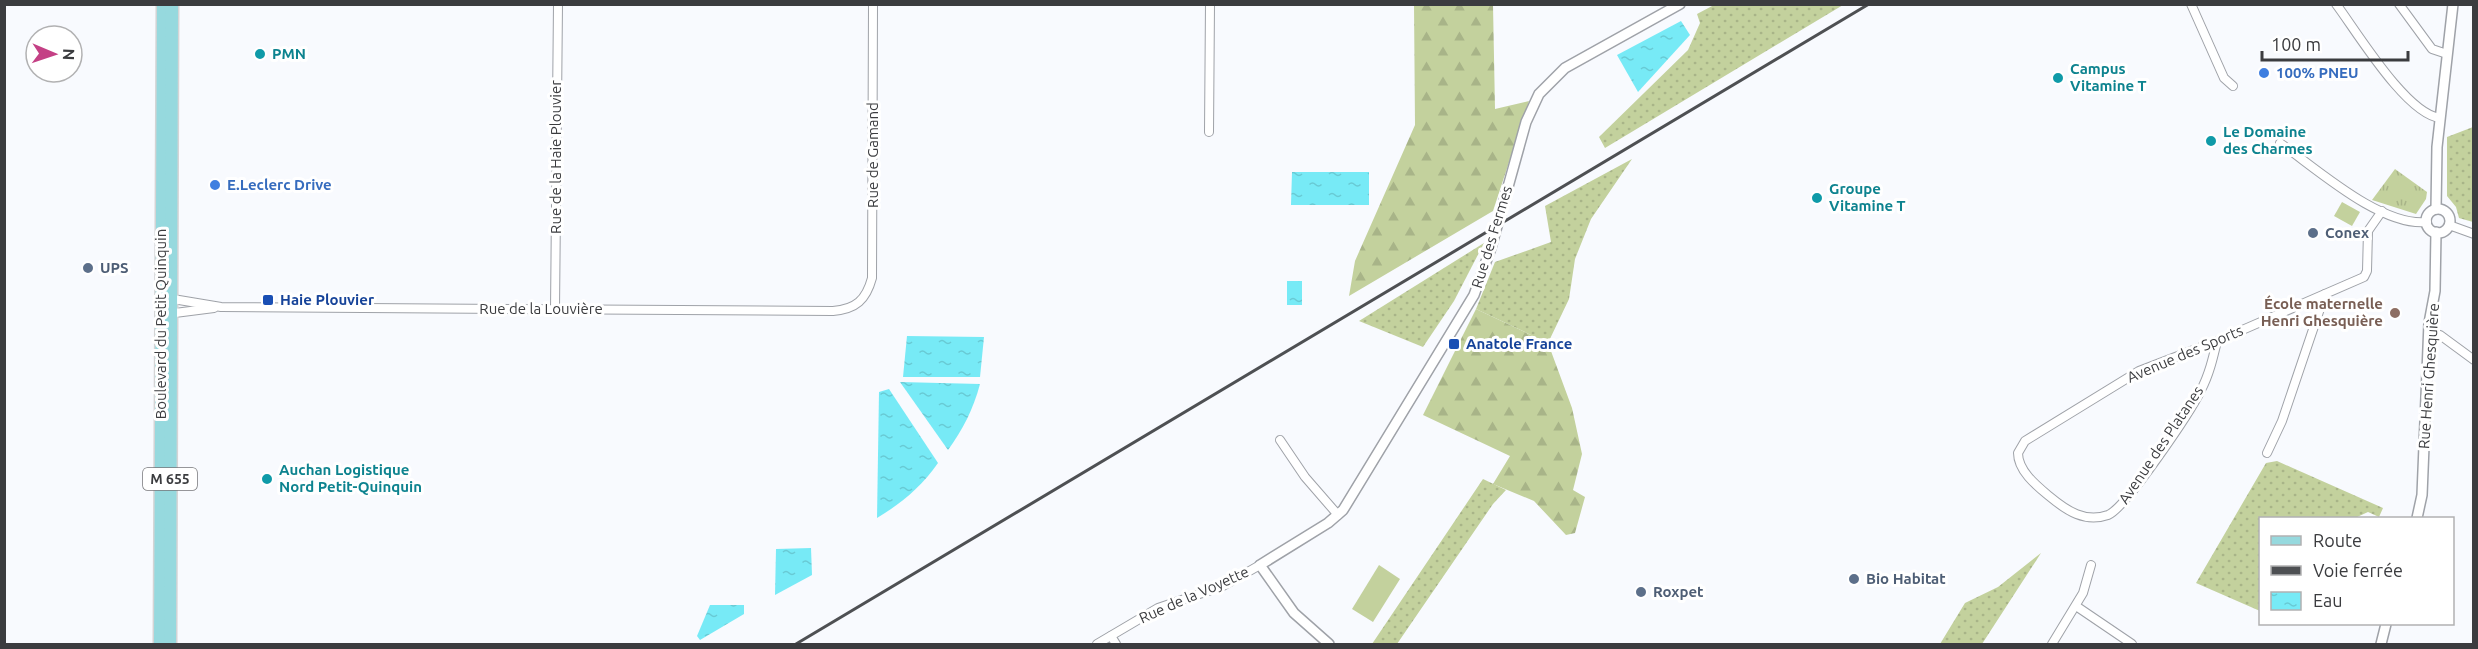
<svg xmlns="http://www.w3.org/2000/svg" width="2478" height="649" font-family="Ubuntu,sans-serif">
  <defs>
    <pattern id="grass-dots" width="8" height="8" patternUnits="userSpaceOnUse" patternTransform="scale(1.5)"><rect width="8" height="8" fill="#c3d19d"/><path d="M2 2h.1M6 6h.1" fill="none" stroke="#a8b488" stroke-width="1.8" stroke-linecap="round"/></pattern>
    <pattern id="forest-firs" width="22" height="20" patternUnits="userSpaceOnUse" patternTransform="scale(1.5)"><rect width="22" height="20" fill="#c3d19d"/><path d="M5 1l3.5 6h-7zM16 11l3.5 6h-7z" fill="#a8b488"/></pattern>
    <pattern id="park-tufts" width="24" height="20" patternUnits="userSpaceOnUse" patternTransform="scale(1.5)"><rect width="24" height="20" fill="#c3d19d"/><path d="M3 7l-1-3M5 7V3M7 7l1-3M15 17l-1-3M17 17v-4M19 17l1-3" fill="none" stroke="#a8b488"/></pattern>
    <pattern id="water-ripples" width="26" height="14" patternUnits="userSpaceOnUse" patternTransform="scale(1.5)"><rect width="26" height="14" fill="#77eaf6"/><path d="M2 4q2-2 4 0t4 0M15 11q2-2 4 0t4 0" fill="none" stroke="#68cad4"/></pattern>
  </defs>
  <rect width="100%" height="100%" fill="#f8fafe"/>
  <!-- grass -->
  <g fill="url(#grass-dots)">
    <path d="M 1714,5 L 1843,5 L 1605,148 L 1599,137 L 1688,50 L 1700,23 L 1697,14 Z"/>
    <path d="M 2473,127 L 2473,222 L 2459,218 L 2456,207 L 2447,196 L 2447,137 Z"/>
    <path d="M 1632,159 L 1591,219 L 1575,259 L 1569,299 L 1548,343 L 1476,309 L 1495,262 L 1551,242 L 1545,206 Z"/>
    <path d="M 1484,243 L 1454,301 L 1423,347 L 1359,321 Z"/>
    <path d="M 2277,461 L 2383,508 L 2379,517 L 2368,512 L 2355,518 L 2260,518 L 2260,611 L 2196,583 L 2266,463 Z"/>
    <path d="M 1483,479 L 1506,490 L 1493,504 L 1397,644 L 1372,644 Z"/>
    <path d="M 2041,553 L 1982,644 L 1940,644 L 1965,603 L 1998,587 Z"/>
  </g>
  <!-- forest -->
  <g fill="url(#forest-firs)">
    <path d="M 1414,5 L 1493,5 L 1495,109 L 1529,101 L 1493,211 L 1349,296 L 1355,261 L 1415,125 Z"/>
    <path d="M 1476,309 L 1548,343 L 1572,408 L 1582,454 L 1573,490 L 1585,497 L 1575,533 L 1566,535 L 1534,501 L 1493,484 L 1510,456 L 1423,415 Z"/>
  </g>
  <!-- park -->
  <path fill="url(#park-tufts)" d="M 2395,169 L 2427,192 L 2426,199 L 2416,214 L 2372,200 Z"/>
  <!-- pitch -->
  <g fill="#c3d19d">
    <path d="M 2342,202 L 2360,212 L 2352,226 L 2334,216 Z"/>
    <path d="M 1379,565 L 1400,579 L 1373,622 L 1352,609 Z"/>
  </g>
  <!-- water -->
  <g fill="url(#water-ripples)">
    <path d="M 1681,21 L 1690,35 L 1638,92 L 1617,55 Z"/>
    <path d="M 1292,172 L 1369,172 L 1369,205 L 1291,205 Z"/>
    <rect x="1287" y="281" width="15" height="24"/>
    <path d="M 907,336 L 984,337 L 980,377 L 903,377 Z"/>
    <path d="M 900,382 L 980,384 C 973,410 963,429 948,450 Z"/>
    <path d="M 889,389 L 938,463 C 921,487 902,503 877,518 L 879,392 Z"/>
    <path d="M 811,548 L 812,575 L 775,595 L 776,549 Z"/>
    <path d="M 710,605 L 744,605 L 744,614 L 700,640 L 697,636 Z"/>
  </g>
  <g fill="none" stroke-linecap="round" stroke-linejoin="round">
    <!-- minor casing -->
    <g stroke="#9fa2a8" stroke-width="10">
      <g id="minor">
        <path d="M 2191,4 L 2224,78 L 2233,86"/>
        <path d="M 2336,4 C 2357,32 2406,114 2440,118"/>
        <path d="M 2399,4 L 2432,49 L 2447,54"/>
        <path d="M 1209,132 L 1210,4"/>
        <path d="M 2280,143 C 2317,169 2381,227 2427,222"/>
        <path d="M 2449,225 L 2474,234"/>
        <path d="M 167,298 L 221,307 L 833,311 C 856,309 866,300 872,278 L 873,4"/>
        <path d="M 555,310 L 558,4"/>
        <path d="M 167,314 L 214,308"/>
        <path d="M 2429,332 L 2440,335 L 2474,360"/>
        <path d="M 2217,341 C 2213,358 2209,375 2201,390 C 2191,411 2126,508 2108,515 C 2085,523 2067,511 2049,496 C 2037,486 2018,471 2018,453 L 2025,441 L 2139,371 L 2217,341 L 2364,277 L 2367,271 L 2368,231 L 2382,211"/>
        <path d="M 1280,440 L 1305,477 L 1338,515"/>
        <path d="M 2267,453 L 2282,421 L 2325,294"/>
        <path d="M 2076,606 L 2132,644"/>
        <path d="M 1111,636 L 1116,644"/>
        <path d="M 1097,644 L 1158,608 L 1223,586 L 1260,565"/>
        <path d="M 2052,644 L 2083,593 L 2091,565"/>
      </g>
    </g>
    <!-- tertiary casing -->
    <g stroke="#9fa2a8" stroke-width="12">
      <g id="tertiary">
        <path d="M 2436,209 L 2437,147 L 2453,4"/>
        <circle cx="2438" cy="221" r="12"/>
        <path d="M 2417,518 L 2422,495 L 2429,323 L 2435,291 L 2436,232"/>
        <path d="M 1329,644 L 1294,613 L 1260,565 L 1328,523 L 1343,510 L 1474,295 L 1491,248 L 1526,122 L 1539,94 L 1565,68 L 1680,4"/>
        <path d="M 2381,644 L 2386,624"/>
      </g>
    </g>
    <!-- primary casing -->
    <g stroke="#d4d4d5" stroke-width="15">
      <g id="primary">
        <path d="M 160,644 L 163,4"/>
        <path d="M 170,644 L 172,4"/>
      </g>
    </g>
    <!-- minor -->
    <use href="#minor" stroke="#fff" stroke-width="8"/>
    <!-- tertiary -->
    <use href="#tertiary" stroke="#fff" stroke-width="9"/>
    <!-- primary -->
    <use href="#primary" stroke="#96d9de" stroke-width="12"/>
    <!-- rail -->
    <path stroke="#4e5053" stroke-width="3" d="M 796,644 L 1869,4"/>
  </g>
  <!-- markers -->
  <g fill="#0f9aa8" stroke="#fff" stroke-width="2">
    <circle cx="260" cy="54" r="6"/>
    <circle cx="2058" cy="78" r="6"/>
    <circle cx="2211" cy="141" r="6"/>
    <circle cx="1817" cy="198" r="6"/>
    <circle cx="267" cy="479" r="6"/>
  </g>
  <g fill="#3f7fe0" stroke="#fff" stroke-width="2">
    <circle cx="2264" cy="73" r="6"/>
    <circle cx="215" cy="185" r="6"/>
  </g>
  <g fill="#5c6f8a" stroke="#fff" stroke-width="2">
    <circle cx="2313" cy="233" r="6"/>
    <circle cx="88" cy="268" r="6"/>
    <circle cx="1854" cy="579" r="6"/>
    <circle cx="1641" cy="592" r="6"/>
  </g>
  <g fill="#1a4fb4" stroke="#fff" stroke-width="2">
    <rect x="262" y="294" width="12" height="12" rx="3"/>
    <rect x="1448" y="338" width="12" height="12" rx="3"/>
  </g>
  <circle fill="#8d6e63" stroke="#fff" stroke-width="2" cx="2395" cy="313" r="6"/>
  <g text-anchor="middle" stroke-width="6" stroke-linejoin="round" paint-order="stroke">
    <!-- shield labels -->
    <rect fill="#fff" stroke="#767679" stroke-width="1.5" x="143" y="468" width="54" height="22" rx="4.5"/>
    <g font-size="14" font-weight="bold" fill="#3b3c3f">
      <text x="170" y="484">M 655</text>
    </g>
    <!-- culture labels -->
    <g font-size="15" font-weight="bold" fill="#0d838f" stroke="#fff" text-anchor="start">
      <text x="272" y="59">PMN</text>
      <text x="2070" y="74">Campus<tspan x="2070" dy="17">Vitamine T</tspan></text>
      <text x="2223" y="137">Le Domaine<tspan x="2223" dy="17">des Charmes</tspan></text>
      <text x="1829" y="194">Groupe<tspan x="1829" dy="17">Vitamine T</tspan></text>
      <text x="279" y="475">Auchan Logistique<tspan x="279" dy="17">Nord Petit-Quinquin</tspan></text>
    </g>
    <!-- shop labels -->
    <g font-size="15" font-weight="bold" fill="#366cbe" stroke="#fff" text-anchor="start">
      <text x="2276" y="78">100% PNEU</text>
      <text x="227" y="190">E.Leclerc Drive</text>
    </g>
    <!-- street labels -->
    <g font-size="15" fill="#3b3c3f" stroke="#fff">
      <text transform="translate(873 155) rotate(-90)" y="5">Rue de Gamand</text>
      <text transform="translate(556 157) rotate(-90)" y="5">Rue de la Haie Plouvier</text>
      <text transform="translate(1492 237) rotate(-73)" y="5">Rue des Fermes</text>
      <text x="541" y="314">Rue de la Louvière</text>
      <text transform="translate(161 324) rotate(-90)" y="5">Boulevard du Petit Quinquin</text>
      <text transform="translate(2185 354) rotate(-23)" y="5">Avenue des Sports</text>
      <text transform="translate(2429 376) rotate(-86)" y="5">Rue Henri Ghesquière</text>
      <text transform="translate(2161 445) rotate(-56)" y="5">Avenue des Platanes</text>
      <text transform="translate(1194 595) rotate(-24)" y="5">Rue de la Voyette</text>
    </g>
    <!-- service labels -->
    <g font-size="15" font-weight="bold" fill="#4e5e75" stroke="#fff" text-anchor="start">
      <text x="2325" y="238">Conex</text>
      <text x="100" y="273">UPS</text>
      <text x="1866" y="584">Bio Habitat</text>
      <text x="1653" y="597">Roxpet</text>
    </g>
    <!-- transit labels -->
    <g font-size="15" font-weight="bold" fill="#164399" stroke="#fff" text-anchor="start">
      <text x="280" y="305">Haie Plouvier</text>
      <text x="1466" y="349">Anatole France</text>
    </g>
    <!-- education labels -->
    <g font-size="15" font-weight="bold" fill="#785e54" stroke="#fff" text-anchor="end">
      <text x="2383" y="309">École maternelle<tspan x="2383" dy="17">Henri Ghesquière</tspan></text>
    </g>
  </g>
  <!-- border -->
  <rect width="2478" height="649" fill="none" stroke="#3b3c3f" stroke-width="12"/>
  <!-- legend -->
  <rect x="2259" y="517" width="195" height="108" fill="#ffffff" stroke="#b1b1b2" stroke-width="1.5"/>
  <rect x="2271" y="536" width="30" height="9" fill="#96d9de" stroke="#b1b1b2" stroke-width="1.5"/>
  <text x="2313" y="547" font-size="18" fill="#3b3c3f">Route</text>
  <rect x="2271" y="566" width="30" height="9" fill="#4e5053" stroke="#b1b1b2" stroke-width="1.5"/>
  <text x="2313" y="577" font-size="18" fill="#3b3c3f">Voie ferrée</text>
  <rect x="2271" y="592" width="30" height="18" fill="url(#water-ripples)" stroke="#b1b1b2" stroke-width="1.5"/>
  <text x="2313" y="607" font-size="18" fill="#3b3c3f">Eau</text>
  <!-- north arrow -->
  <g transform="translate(54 54) rotate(92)"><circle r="28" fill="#ffffff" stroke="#b1b1b2" stroke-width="1.5"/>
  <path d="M0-4.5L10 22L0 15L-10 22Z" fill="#c44085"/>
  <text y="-9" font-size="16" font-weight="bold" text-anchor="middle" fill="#3b3c3f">N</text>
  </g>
  <!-- scale -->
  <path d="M2262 51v9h146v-9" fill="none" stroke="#3b3c3f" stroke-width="3"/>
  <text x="2271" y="51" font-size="18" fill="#3b3c3f" stroke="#ffffff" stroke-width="4.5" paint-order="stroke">100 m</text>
</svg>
